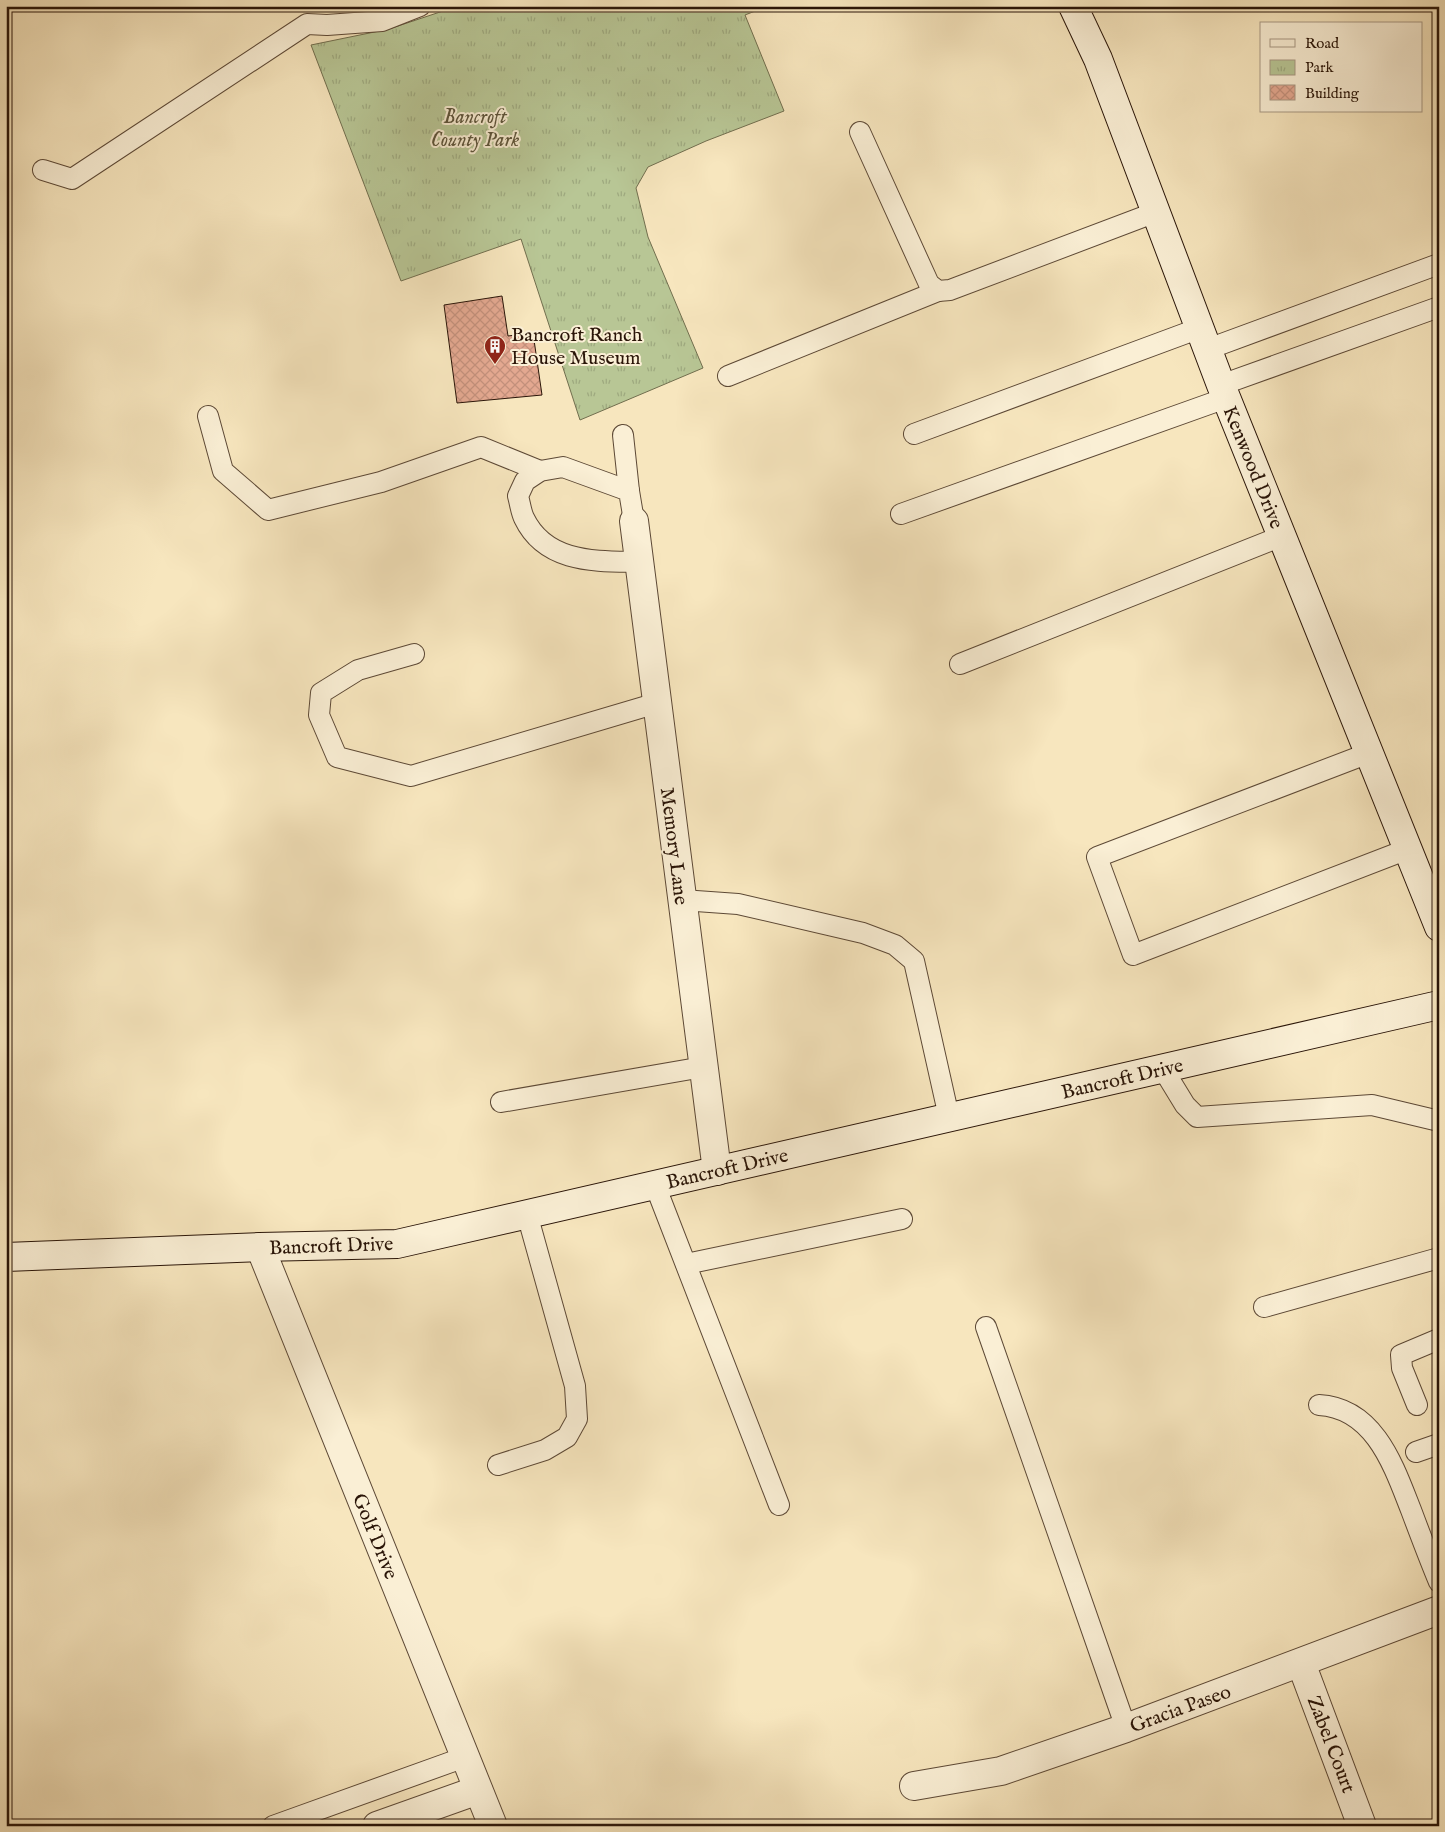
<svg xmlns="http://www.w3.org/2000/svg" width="1445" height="1832" font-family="'IM FELL English',serif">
  <defs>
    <pattern id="park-tufts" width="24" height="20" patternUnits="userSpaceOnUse" patternTransform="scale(1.25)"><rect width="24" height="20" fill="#b8c695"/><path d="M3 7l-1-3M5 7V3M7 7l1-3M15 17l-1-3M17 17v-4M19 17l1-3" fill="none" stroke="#9ea97f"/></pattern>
    <pattern id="building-cross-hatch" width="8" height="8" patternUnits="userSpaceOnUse" patternTransform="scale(1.25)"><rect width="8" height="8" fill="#e3a890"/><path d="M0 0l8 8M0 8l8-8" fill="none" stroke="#c3907b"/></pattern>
  </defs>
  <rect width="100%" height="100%" fill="#f7e6be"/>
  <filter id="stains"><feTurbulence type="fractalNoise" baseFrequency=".004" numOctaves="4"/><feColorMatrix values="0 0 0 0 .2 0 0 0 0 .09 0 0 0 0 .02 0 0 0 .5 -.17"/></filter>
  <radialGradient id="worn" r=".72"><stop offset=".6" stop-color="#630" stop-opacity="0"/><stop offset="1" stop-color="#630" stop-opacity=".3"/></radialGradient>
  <!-- park -->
  <path fill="url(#park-tufts)" stroke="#716e4e" d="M 458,6 L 768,6 L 745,15 L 784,111 L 706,141 L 648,167 L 636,188 L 648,237 L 703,368 L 580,420 L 521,239 L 401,281 L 311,45 L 389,29 Z"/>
  <!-- building -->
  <path fill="url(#building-cross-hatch)" stroke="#2a1508" d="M 502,296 L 508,336 L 533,333 L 542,395 L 457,403 L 444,305 Z"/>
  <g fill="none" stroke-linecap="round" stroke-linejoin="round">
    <!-- lane casing -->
    <g stroke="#5d4936" stroke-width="22">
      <g id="lane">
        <path d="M 860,132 L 929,284 L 938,291 L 950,290 L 1156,212"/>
        <path d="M 43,170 L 72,179 L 307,24 L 327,25 L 382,21 L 420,6"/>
        <path d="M 1208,349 L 1439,264"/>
        <path d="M 728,376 L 938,291"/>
        <path d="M 1221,385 L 1439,307"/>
        <path d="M 208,416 L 223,471 L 268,510 L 381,482 L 481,447 L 540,471"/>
        <path d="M 914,434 L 1200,328"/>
        <path d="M 623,435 L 629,491"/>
        <path d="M 901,514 L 1226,398"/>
        <path d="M 634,521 L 629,491 L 563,467 L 540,471 L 525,481 L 518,496 C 520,503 521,512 524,518 C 546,564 597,561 639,562"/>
        <path d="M 414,654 L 358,670 L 321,693 L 319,715 L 337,757 L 411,776 L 657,703"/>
        <path d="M 960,664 L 1282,536"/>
        <path d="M 1369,753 L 1097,857 L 1133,955 L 1408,849"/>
        <path d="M 682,900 L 738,904 L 863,933 L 895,945 L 914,961 L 949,1117"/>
        <path d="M 1163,1069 L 1185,1105 L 1197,1117 L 1372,1105 L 1439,1121"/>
        <path d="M 501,1102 L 703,1067"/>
        <path d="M 655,1185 L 779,1505"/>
        <path d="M 686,1264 L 902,1219"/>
        <path d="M 1264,1307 L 1439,1258"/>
        <path d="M 986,1327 L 1126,1728"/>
        <path d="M 1319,1405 C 1375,1408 1394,1467 1411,1510 C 1420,1534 1429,1558 1439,1582"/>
        <path d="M 1417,1405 L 1402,1368 L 1401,1355 L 1439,1339"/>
        <path d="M 1416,1452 L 1439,1444"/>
        <path d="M 498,1465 L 545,1450 L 567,1437 L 577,1419 L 575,1386 L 527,1214"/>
        <path d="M 273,1826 L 465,1757"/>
      </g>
    </g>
    <!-- street casing -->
    <g stroke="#5d4936" stroke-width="30">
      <g id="street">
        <path d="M 634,521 L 717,1171"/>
        <path d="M 260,1247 L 493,1826"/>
        <path d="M 1301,1663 L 1362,1826"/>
        <path d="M 914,1786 L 1001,1771 L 1126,1728 L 1439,1610"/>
        <path d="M 377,1826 L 478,1790"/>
      </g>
    </g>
    <!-- secondary casing -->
    <g stroke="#2a1508" stroke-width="30">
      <g id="secondary">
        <path d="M 1073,6 L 1098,59 L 1221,385 L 1439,927"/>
        <path d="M 6,1257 L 260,1247 L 397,1244 L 1439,1005"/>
      </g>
    </g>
    <!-- lane -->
    <use href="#lane" stroke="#faefd5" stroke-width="20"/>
    <!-- street -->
    <use href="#street" stroke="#faefd5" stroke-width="28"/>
    <!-- secondary -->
    <use href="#secondary" stroke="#faefd5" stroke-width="28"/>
  </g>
  <!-- icons -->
  <defs>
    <g id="building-pin" transform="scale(1.125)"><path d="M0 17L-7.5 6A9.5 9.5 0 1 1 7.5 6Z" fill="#8f2418" stroke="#faefd5"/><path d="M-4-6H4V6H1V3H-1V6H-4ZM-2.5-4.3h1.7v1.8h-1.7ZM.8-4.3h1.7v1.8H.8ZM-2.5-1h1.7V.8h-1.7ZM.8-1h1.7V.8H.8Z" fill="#fff"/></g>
  </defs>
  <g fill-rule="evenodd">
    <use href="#building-pin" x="495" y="346"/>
  </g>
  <g text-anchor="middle" stroke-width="4" stroke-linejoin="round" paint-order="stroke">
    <!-- park labels -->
    <g font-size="20" font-style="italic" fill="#5c5339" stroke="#faefd5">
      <text x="475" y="123">Bancroft<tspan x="475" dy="23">County Park</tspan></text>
    </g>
    <!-- poi labels -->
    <g font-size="20" fill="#2a1508" stroke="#faefd5" text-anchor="start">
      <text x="511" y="341">Bancroft Ranch<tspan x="511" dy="23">House Museum</tspan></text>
    </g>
    <!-- street labels -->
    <g font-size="20" fill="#2a1508" stroke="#faefd5">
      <text transform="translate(1254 467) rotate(68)" y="7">Kenwood Drive</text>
      <text transform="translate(675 846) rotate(83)" y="7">Memory Lane</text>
      <text transform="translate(1122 1078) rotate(-13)" y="7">Bancroft Drive</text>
      <text transform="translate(727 1168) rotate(-13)" y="7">Bancroft Drive</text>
      <text transform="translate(331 1245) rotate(-2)" y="7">Bancroft Drive</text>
      <text transform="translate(376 1536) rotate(68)" y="7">Golf Drive</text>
      <text transform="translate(1180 1708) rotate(-20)" y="7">Gracia Paseo</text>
      <text transform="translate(1332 1744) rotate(69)" y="7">Zabel Court</text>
    </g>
  </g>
  <!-- margin -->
  <rect width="1445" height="1832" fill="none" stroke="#f7e6be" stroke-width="25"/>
  <rect x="8" y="8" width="1430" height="1817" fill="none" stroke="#2a1508" stroke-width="2.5"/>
  <rect x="12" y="12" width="1420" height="1807" fill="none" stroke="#2a1508"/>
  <!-- legend -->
  <rect x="1260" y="22" width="162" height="90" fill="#faefd5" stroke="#a79883"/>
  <rect x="1270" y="39" width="25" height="8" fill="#faefd5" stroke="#a79883"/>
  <text x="1305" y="48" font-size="15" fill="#2a1508">Road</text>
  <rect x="1270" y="60" width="25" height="15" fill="url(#park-tufts)" stroke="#a79883"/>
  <text x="1305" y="72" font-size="15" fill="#2a1508">Park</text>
  <rect x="1270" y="85" width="25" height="15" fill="url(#building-cross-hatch)" stroke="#a79883"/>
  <text x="1305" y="98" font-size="15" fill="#2a1508">Building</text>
  <rect width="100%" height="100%" filter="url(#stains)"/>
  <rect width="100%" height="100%" fill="url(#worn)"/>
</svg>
